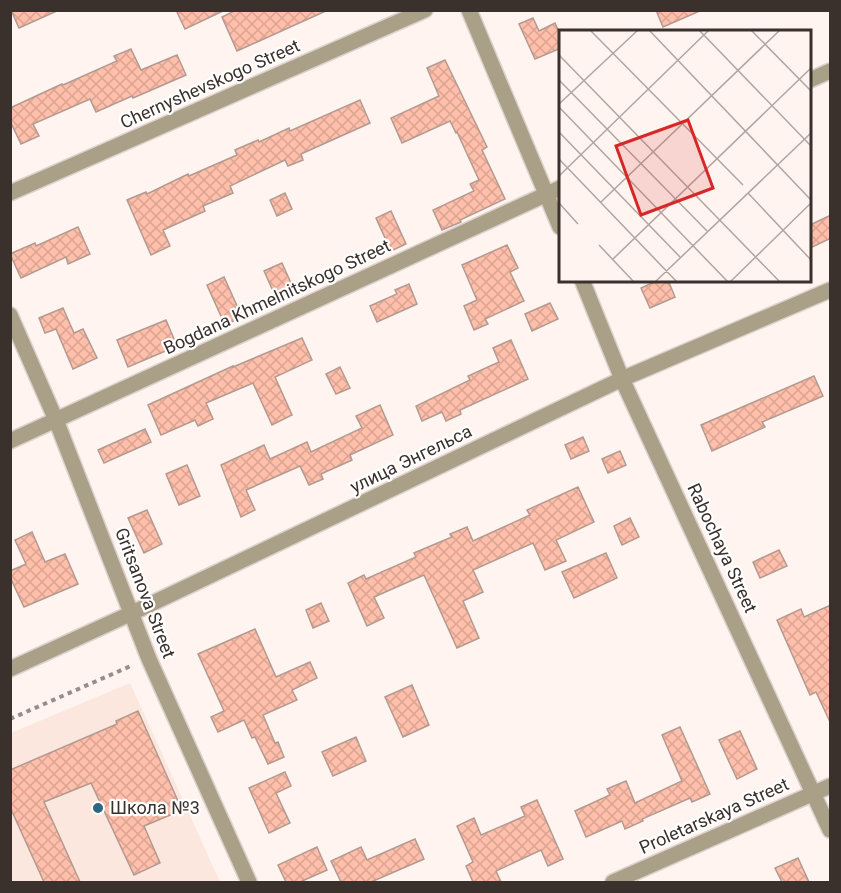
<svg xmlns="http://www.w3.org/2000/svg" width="841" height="893" font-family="Roboto,sans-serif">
  <defs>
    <pattern id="building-cross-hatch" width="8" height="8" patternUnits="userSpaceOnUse" patternTransform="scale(1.5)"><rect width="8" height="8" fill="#ffbfaa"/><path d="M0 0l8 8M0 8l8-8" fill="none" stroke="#dba492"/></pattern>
  </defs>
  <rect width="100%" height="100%" fill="#fff4ef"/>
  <!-- built -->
  <path fill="#fce7de" d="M 130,683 L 220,882 L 11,882 L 11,733 Z"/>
  <!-- building -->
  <g fill="url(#building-cross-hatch)" stroke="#b39a91" stroke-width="1.5">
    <path d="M 11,10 L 59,10 L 19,28 Z"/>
    <path d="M 176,10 L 225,10 L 185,29 Z"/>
    <path d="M 236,10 L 328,10 L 237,51 L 222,17 Z"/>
    <path d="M 656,10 L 702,10 L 663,27 Z"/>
    <path d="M 533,18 L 539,31 L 555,23 L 561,36 L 561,48 L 535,59 L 519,24 Z"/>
    <path d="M 131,49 L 141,70 L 177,55 L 186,75 L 133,98 L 132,96 L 96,112 L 90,99 L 33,124 L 39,136 L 21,144 L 10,121 L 10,108 L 62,84 L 63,85 L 117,61 L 114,56 Z"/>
    <path d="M 445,60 L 487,147 L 482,150 L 505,199 L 460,220 L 461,222 L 442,230 L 433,210 L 474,191 L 470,184 L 479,180 L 457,132 L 456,133 L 450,121 L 402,143 L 391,118 L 439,96 L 427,68 Z"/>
    <path d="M 360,100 L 370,123 L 301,154 L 303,160 L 288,166 L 285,160 L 230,186 L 233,193 L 203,206 L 205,211 L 163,230 L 170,246 L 151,255 L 127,200 L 146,192 L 147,194 L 188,174 L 189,176 L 237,155 L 235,150 L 258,140 L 259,142 L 289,128 L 290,131 Z"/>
    <path d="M 285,193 L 292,209 L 277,216 L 270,200 Z"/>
    <path d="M 391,211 L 406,244 L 391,251 L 376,218 Z"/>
    <path d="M 831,215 L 831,238 L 810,248 L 810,225 Z"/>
    <path d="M 78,227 L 90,254 L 68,264 L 66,257 L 21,278 L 10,254 L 35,243 L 36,246 Z"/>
    <path d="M 507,245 L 518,268 L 510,272 L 524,301 L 485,319 L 488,324 L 474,330 L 464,306 L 477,300 L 462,265 Z"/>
    <path d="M 282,263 L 296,294 L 278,302 L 264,271 Z"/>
    <path d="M 224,277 L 242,317 L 225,325 L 207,285 Z"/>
    <path d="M 658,280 L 668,280 L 675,297 L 650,308 L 641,288 Z"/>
    <path d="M 409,284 L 417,304 L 377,322 L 370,306 L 397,294 L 395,290 Z"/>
    <path d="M 550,303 L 558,319 L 532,331 L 525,314 Z"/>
    <path d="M 63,308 L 74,333 L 83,329 L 97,358 L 73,369 L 56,329 L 45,333 L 39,318 Z"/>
    <path d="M 166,320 L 177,346 L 128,367 L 117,340 Z"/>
    <path d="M 302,338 L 312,360 L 275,377 L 292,415 L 272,425 L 253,383 L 206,403 L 213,419 L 198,426 L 195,420 L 161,435 L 148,405 L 233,366 L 233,367 Z"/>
    <path d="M 511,340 L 528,379 L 460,410 L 461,414 L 446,421 L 442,412 L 422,421 L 416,406 L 470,380 L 468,376 L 499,362 L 493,348 Z"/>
    <path d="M 340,367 L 350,388 L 336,394 L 326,374 Z"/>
    <path d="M 814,376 L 823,396 L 762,422 L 765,427 L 712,451 L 701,425 Z"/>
    <path d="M 380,405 L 393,435 L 350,455 L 352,460 L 321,474 L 323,479 L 309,485 L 300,466 L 246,490 L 255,510 L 241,517 L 221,465 L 264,445 L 270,459 L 307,442 L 311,452 L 362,428 L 356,416 Z"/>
    <path d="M 145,429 L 151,442 L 104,463 L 98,450 Z"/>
    <path d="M 583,437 L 589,451 L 571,459 L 565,445 Z"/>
    <path d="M 620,451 L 626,465 L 608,473 L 602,459 Z"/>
    <path d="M 187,465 L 200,496 L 179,505 L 166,474 Z"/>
    <path d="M 578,487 L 594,522 L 556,540 L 566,561 L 545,570 L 533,543 L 473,570 L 483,592 L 463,601 L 479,638 L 457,648 L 424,575 L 374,597 L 384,618 L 367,626 L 348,583 L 364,575 L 366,579 L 416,557 L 414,553 L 452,537 L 450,534 L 467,527 L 473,541 L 530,515 L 527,510 Z"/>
    <path d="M 147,510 L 162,544 L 144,553 L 128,518 Z"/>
    <path d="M 630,518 L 639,537 L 622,545 L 614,526 Z"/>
    <path d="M 32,532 L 45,562 L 65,554 L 78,584 L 24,607 L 10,577 L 10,571 L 26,564 L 15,540 Z"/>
    <path d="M 779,550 L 787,566 L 760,578 L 753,562 Z"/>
    <path d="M 606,553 L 617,578 L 574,598 L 562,572 Z"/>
    <path d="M 321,603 L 329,621 L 313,628 L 306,610 Z"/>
    <path d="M 831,605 L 831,724 L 816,692 L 810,695 L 777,620 L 801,609 L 804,617 Z"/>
    <path d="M 255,629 L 276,677 L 310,662 L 317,678 L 292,690 L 297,700 L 263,715 L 275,743 L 278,742 L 284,757 L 268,764 L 255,737 L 252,738 L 244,720 L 218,732 L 211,717 L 224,711 L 198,654 Z"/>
    <path d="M 412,685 L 429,725 L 403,737 L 385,697 Z"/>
    <path d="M 138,711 L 182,810 L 144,826 L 160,863 L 134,875 L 91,783 L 44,802 L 80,882 L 44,882 L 10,807 L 10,770 L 117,724 L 116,721 Z"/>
    <path d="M 680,727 L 710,794 L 692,802 L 690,798 L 642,819 L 643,821 L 625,829 L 622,821 L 586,837 L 575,811 L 610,795 L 607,789 L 626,781 L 635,803 L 682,781 L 662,735 Z"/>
    <path d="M 740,731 L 757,769 L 737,779 L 719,740 Z"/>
    <path d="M 356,737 L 366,761 L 333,776 L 322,752 Z"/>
    <path d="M 285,772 L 291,786 L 276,793 L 290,823 L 269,833 L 249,788 Z"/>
    <path d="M 537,800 L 563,859 L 548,866 L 541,850 L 496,871 L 501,882 L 473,882 L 466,866 L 473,862 L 457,826 L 474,818 L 481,835 L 525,816 L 521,807 Z"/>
    <path d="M 415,839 L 424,859 L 371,882 L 341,882 L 331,861 L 361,847 L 367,860 Z"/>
    <path d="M 317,847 L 327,870 L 300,882 L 286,882 L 278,865 Z"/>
    <path d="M 798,858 L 809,882 L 782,882 L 775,868 Z"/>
  </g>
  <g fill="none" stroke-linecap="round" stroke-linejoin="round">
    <!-- minor casing -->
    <g stroke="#dcd1cc" stroke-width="18">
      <g id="minor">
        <path d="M 810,80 L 830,71"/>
        <path d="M 10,193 L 425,10"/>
        <path d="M 10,315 L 56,420 L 149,659 L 249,882"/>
        <path d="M 10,441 L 560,188"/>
        <path d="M 613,882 L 830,786"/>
      </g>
    </g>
    <!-- tertiary casing -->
    <g stroke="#dcd1cc" stroke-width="18">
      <g id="tertiary">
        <path d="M 469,10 L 560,227"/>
        <path d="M 582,280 L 622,379 L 830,830"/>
        <path d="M 10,669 L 132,613 L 622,379 L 830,290"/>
      </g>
    </g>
    <!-- path -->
    <path stroke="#988e89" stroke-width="4" stroke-dasharray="4.5 4.5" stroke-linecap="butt" d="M 10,719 L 133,665"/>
    <!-- minor -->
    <use href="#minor" stroke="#aaa088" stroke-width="15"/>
    <!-- tertiary -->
    <use href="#tertiary" stroke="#aaa088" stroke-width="15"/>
  </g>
  <!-- markers -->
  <circle fill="#2e6580" stroke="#fff" stroke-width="2" cx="98" cy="808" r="6"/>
  <g text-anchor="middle" stroke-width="4.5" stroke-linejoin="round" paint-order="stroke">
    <!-- street labels -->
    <g font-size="18" fill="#3a302c" stroke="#fff">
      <text transform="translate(210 84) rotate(-24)" y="6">Chernyshevskogo Street</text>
      <text transform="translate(277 297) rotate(-25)" y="6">Bogdana Khmelnitskogo Street</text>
      <text transform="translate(411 459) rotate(-26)" y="6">улица Энгельса</text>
      <text transform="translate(722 548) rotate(65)" y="6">Rabochaya Street</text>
      <text transform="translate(145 593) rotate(69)" y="6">Gritsanova Street</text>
      <text transform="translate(714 816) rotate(-24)" y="6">Proletarskaya Street</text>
    </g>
    <!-- poi labels -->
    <g font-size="18" fill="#3a302c" stroke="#fff" text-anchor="start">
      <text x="110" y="814">Школа №3</text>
    </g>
  </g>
  <!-- overview -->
  <g transform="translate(559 30)">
    <rect width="252" height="252" fill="#fff4ef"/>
    <path fill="none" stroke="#b0a6a1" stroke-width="1.5" d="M 31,0 L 184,155M 90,0 L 252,170M 140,0 L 252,116M 192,0 L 252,61M 0,25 L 221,252M 0,50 L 148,201M 0,74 L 79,0M 0,77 L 169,252M 0,102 L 121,227M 0,129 L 118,252M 0,146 L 150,0M 189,163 L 252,230M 42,172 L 221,0M 0,173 L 19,194M 40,215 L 75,252M 54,229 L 252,38M 96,252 L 252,103M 171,252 L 252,173"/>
    <path fill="#d62828" fill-opacity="0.15" stroke="#d62828" stroke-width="3" d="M 129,90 L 154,158 L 82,185 L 57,116 Z"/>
    <rect width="252" height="252" fill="none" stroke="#3a302c" stroke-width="3"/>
  </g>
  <!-- border -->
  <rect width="841" height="893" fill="none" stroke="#3a302c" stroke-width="24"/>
</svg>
